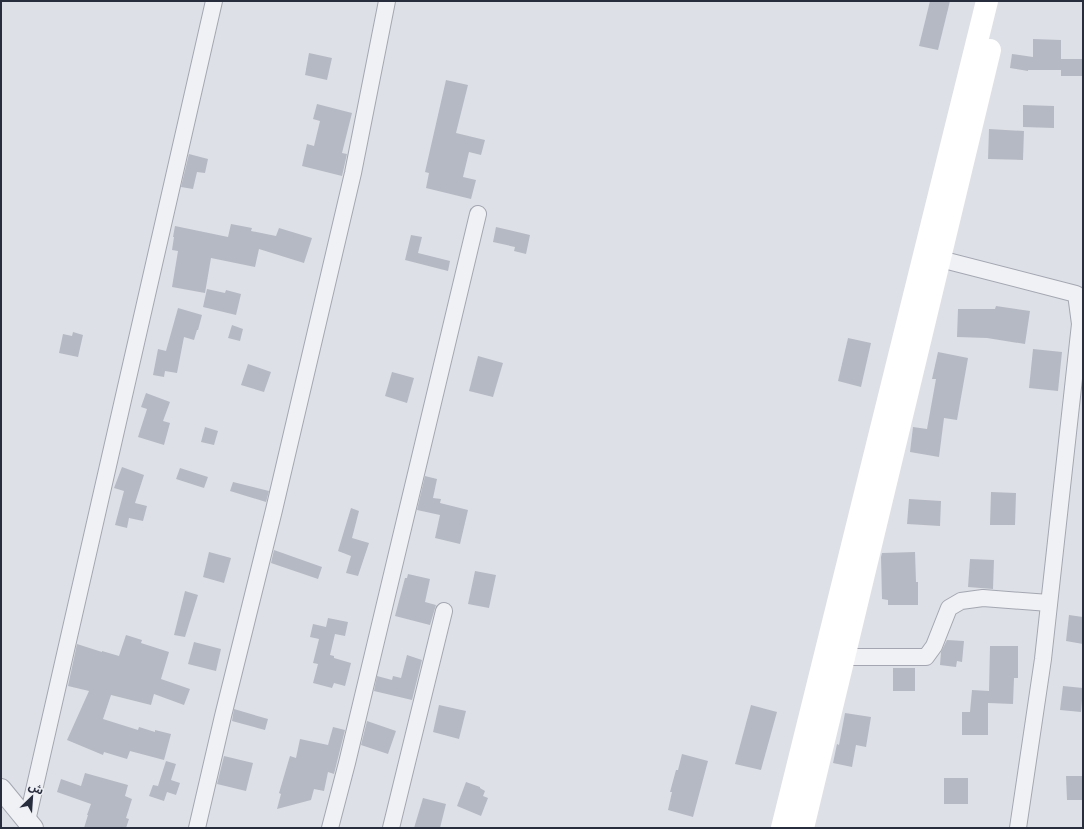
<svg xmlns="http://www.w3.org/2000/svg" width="1084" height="829" font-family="'Golos Text','Noto Sans Arabic',sans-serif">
  <rect width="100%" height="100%" fill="#dee0e7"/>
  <!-- building -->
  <g fill="#b5b9c3">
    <path d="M 930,1 L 950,1 L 938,50 L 919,46 Z"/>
    <path d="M 1033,39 L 1061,40 L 1061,59 L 1083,59 L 1083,76 L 1061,76 L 1061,70 L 1028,70 L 1028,71 L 1010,68 L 1012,54 L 1033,57 Z"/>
    <path d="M 309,53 L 332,58 L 327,80 L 305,75 Z"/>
    <path d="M 446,80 L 468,85 L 456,133 L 485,140 L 481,155 L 469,152 L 463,177 L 476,180 L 471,199 L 426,188 L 429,173 L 425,172 Z"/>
    <path d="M 317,104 L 352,113 L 342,153 L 347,154 L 342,176 L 302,166 L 307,144 L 314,146 L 320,121 L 313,119 Z"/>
    <path d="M 1023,105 L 1054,106 L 1054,128 L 1023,127 Z"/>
    <path d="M 989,129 L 1024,131 L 1023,160 L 988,159 Z"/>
    <path d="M 189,154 L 208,159 L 205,173 L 197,172 L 193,189 L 181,187 Z"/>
    <path d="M 231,224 L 252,228 L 251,231 L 276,236 L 279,228 L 312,238 L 304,263 L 259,249 L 255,267 L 211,258 L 205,293 L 172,287 L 178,251 L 172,250 L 174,237 L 173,237 L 175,226 L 228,237 Z"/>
    <path d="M 496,227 L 530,235 L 526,254 L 514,251 L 515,247 L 493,242 Z"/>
    <path d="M 411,235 L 422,237 L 418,253 L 450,261 L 448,271 L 405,260 Z"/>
    <path d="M 207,289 L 225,293 L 226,290 L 241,294 L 236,315 L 203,307 Z"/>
    <path d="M 996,306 L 1030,311 L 1025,344 L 987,338 L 957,337 L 958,309 L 995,309 Z"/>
    <path d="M 178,308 L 202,315 L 198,330 L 197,330 L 194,340 L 184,337 L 177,373 L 165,371 L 164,377 L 153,375 L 158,349 L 166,351 Z"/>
    <path d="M 232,325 L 243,329 L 240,341 L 228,338 Z"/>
    <path d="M 73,332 L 83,335 L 78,357 L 59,353 L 63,334 L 72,336 Z"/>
    <path d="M 848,338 L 871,343 L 861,387 L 838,381 Z"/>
    <path d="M 1033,349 L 1062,352 L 1058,391 L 1029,388 Z"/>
    <path d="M 938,352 L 968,358 L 957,420 L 944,418 L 939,457 L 910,452 L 913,427 L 927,429 L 936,379 L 932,379 Z"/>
    <path d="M 478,356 L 503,363 L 493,397 L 469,391 Z"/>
    <path d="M 248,364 L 271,372 L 264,392 L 241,385 Z"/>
    <path d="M 392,372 L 414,378 L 407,403 L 385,396 Z"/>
    <path d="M 146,393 L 170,402 L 163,421 L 170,423 L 164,445 L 138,437 L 147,409 L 141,407 Z"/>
    <path d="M 205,427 L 218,431 L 214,445 L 201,442 Z"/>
    <path d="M 122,467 L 144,475 L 135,503 L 147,506 L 143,521 L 129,518 L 127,528 L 115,525 L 124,491 L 114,488 Z"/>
    <path d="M 180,468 L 208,477 L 204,488 L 176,479 Z"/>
    <path d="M 425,476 L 437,479 L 433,498 L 441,499 L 440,503 L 468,510 L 460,544 L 435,538 L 440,515 L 417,510 Z"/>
    <path d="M 233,482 L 269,491 L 266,502 L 230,491 Z"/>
    <path d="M 991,492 L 1016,493 L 1015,525 L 990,525 Z"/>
    <path d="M 909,499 L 941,501 L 940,526 L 907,524 Z"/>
    <path d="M 351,508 L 359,511 L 352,538 L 369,543 L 358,576 L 346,573 L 351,556 L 338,551 Z"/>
    <path d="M 274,550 L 322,567 L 318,579 L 271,563 Z"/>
    <path d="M 209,552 L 231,558 L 224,583 L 203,577 Z"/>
    <path d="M 915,552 L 916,582 L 918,582 L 918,605 L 888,605 L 888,600 L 882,599 L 881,557 L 882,553 Z"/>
    <path d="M 970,559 L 994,560 L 993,589 L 968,587 Z"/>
    <path d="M 475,571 L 496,575 L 489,608 L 468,604 Z"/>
    <path d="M 408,574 L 430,579 L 425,602 L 436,605 L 430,625 L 395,616 L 405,578 L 407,578 Z"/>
    <path d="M 185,591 L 198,595 L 185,637 L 174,635 Z"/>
    <path d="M 1069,615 L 1083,617 L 1083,644 L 1066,641 Z"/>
    <path d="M 328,618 L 348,622 L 345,636 L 335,634 L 330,655 L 334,656 L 334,658 L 351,663 L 345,686 L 334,683 L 332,688 L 313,683 L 318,664 L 313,663 L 319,639 L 310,637 L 313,624 L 326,627 Z"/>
    <path d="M 126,635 L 142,640 L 141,643 L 169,652 L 161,679 L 190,689 L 184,705 L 154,694 L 151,705 L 111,695 L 103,719 L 138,730 L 139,727 L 155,732 L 155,730 L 171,734 L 164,760 L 130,751 L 127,759 L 104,752 L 103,755 L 67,740 L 89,691 L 68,686 L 77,644 L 102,652 L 102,651 L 119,656 Z"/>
    <path d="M 947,640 L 964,641 L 962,662 L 957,661 L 956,667 L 940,665 L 941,652 Z"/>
    <path d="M 194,642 L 221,649 L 216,671 L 188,664 Z"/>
    <path d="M 990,646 L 1018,646 L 1018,678 L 1014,678 L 1013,704 L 988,703 L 988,735 L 962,735 L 962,712 L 970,712 L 972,690 L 989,691 Z"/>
    <path d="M 407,655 L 422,660 L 412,700 L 374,691 L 377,676 L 392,680 L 393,676 L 401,678 Z"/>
    <rect x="893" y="668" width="22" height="23"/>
    <path d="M 1063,686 L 1083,688 L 1081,712 L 1060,710 Z"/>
    <path d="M 439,705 L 466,711 L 459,739 L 433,732 Z"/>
    <path d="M 751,705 L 777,712 L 761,770 L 735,764 Z"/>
    <path d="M 234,709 L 268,719 L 265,730 L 232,721 Z"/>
    <path d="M 845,713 L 871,717 L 866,747 L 856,745 L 852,767 L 833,763 L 837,744 L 839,745 Z"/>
    <path d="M 367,721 L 396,731 L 388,754 L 361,745 Z"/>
    <path d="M 333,727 L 345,730 L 334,774 L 328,772 L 324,791 L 314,789 L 311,800 L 277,809 L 281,794 L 279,793 L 290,756 L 296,758 L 300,739 L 328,745 Z"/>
    <path d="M 682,754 L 708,761 L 693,817 L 668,810 L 672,792 L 670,792 L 676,770 L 678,770 Z"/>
    <path d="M 224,756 L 253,763 L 246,791 L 217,784 Z"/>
    <path d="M 166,761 L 176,764 L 171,780 L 180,783 L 176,795 L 167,792 L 164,801 L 149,796 L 153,785 L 158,786 Z"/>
    <path d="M 85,773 L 128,785 L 125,796 L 132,799 L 126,818 L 129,819 L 126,828 L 84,828 L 88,815 L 87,815 L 91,804 L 57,792 L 61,779 L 81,786 Z"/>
    <path d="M 1066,776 L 1083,776 L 1083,800 L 1067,800 Z"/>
    <rect x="944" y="778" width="24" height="26"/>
    <path d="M 466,782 L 480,787 L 480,788 L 485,791 L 483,796 L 488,798 L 481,816 L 457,806 Z"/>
    <path d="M 423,798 L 446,804 L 440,828 L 414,828 Z"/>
  </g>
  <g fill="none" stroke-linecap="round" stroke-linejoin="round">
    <!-- minor casing -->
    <g stroke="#a4a7b1" stroke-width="18">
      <g id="minor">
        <path d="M 940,259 L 1076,294 L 1080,324 L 1043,659 L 1018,828"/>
        <path d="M 844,657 L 926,657 L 934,646 L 949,608 L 961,601 L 983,598 L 1049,603"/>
        <path d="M 27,821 L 214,1"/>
        <path d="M 197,828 L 223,716 L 274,510 L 353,173 L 387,1"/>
        <path d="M 330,828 L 347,763 L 478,214"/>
        <path d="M 391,828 L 444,611"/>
      </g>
    </g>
    <!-- tertiary casing -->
    <g stroke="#a4a7b1" stroke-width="22">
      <path id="tertiary" d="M 1,789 L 33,828"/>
    </g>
    <!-- minor -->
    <use href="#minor" stroke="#f0f1f5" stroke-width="16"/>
    <!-- tertiary -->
    <use href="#tertiary" stroke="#f0f1f5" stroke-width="20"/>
    <!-- secondary -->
    <g stroke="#fff" stroke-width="22">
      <path d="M 782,828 L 987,1"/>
      <path d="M 803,828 L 990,50"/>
    </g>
  </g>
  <!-- border -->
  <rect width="1084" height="829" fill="none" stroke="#282d3d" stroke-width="4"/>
  <!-- north arrow -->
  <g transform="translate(32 797) rotate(25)" stroke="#edeff4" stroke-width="3" paint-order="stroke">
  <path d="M0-3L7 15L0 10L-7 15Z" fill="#282d3d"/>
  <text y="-6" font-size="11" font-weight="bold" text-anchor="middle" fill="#282d3d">ش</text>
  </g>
</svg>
